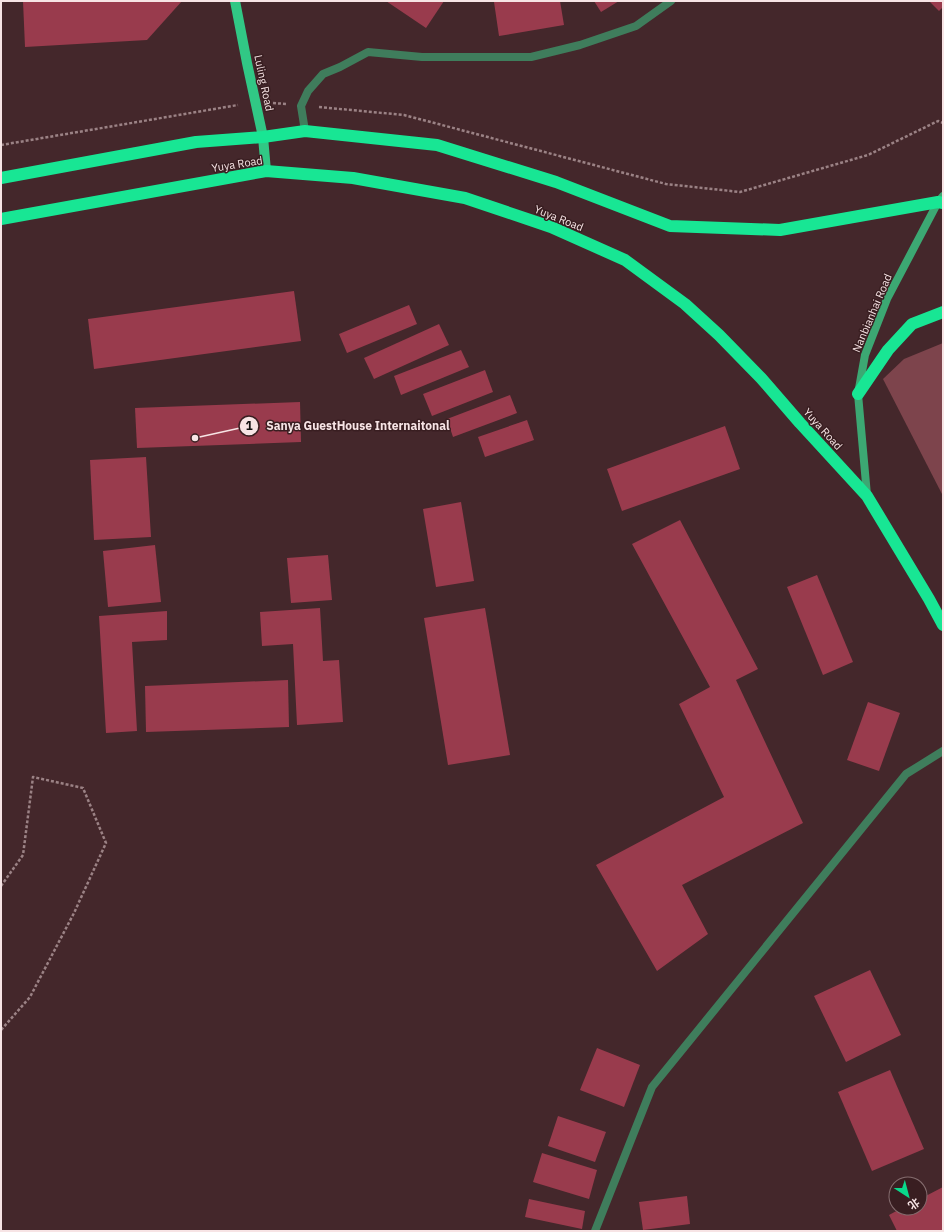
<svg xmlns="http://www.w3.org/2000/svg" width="944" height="1232" font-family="'IBM Plex Sans','Noto Sans SC',sans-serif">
  <rect width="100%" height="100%" fill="#44272b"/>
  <!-- green -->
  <path fill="#7d444c" d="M 943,343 L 943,496 L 883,379 L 904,359 Z"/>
  <!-- building -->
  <g fill="#993b4d">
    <path d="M 23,1 L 182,1 L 147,40 L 25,47 Z"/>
    <path d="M 386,1 L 444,1 L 426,28 Z"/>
    <path d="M 501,1 L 560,1 L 564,25 L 499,36 L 494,2 Z"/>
    <path d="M 594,1 L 619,1 L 601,12 Z"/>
    <path d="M 929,1 L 943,1 L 943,7 L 939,11 Z"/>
    <path d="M 294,291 L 301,341 L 94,369 L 88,319 Z"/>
    <path d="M 409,305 L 417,324 L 347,353 L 339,334 Z"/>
    <path d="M 439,324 L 449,345 L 374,379 L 364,358 Z"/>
    <path d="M 461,350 L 469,367 L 401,395 L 394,376 Z"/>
    <path d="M 485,370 L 493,392 L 432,416 L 423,394 Z"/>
    <path d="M 510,395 L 517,413 L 453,437 L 447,419 Z"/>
    <path d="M 300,402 L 301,442 L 137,448 L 135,408 Z"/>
    <path d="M 527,420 L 534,440 L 485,457 L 478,437 Z"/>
    <path d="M 725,426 L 740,469 L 622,511 L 607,469 Z"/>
    <path d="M 146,457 L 151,537 L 94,540 L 90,460 Z"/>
    <path d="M 461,502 L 474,581 L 436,587 L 423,509 Z"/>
    <path d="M 680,520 L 758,669 L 736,680 L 803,823 L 682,885 L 708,934 L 657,971 L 596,865 L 724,797 L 679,704 L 710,687 L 632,544 Z"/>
    <path d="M 155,545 L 161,602 L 108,607 L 103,551 Z"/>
    <path d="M 328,555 L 332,600 L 291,603 L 287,558 Z"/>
    <path d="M 817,575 L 853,662 L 823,675 L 787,587 Z"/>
    <path d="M 320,608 L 323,661 L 339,660 L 343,722 L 297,725 L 293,644 L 262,646 L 260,612 Z"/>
    <path d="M 485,608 L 510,755 L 448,765 L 424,618 Z"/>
    <path d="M 167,611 L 167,640 L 132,642 L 137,731 L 106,733 L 99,616 Z"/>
    <path d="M 288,680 L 289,727 L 146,732 L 145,686 Z"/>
    <path d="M 868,702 L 900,713 L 879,771 L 847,760 Z"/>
    <path d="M 870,970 L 901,1035 L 846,1062 L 814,996 Z"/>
    <path d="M 597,1048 L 640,1065 L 624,1107 L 580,1090 Z"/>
    <path d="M 890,1070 L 924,1149 L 872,1171 L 838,1092 Z"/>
    <path d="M 558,1116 L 606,1132 L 595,1162 L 548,1146 Z"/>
    <path d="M 542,1153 L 597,1170 L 589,1199 L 533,1182 Z"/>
    <path d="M 943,1187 L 943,1231 L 897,1231 L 889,1215 L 902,1208 L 920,1208 L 920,1199 Z"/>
    <path d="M 687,1196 L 690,1224 L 643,1230 L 639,1202 Z"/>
    <path d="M 529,1199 L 585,1211 L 582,1229 L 525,1217 Z"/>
  </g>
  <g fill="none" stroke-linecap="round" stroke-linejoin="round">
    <!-- path -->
    <g stroke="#9b8285" stroke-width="2.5" stroke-dasharray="3 2" stroke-linecap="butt">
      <path d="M 273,103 L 286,104"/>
      <path d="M 319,107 L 404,115 L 666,184 L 740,192 L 868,155 L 938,121 L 943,123"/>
      <path d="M 1,145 L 238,105"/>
      <path d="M 1,886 L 23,855 L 33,777 L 83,788 L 106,843 L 74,913 L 30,997 L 1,1030"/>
    </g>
    <!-- street -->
    <g stroke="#3f7d5c" stroke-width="8">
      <path d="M 305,131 L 301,106 L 308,91 L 323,74 L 340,67 L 368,52 L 422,57 L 531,57 L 580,45 L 636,26 L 671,1"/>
      <path d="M 595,1231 L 652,1087 L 906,774 L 943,751"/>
    </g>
    <!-- secondary -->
    <path stroke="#3ca873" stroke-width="8" d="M 867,495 L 858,394 L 865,355 L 887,299 L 938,202 L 943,196"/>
    <!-- primary -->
    <path stroke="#31c885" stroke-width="10" d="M 235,1 L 247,63 L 263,137 L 266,171"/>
    <!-- highway -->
    <g stroke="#18e694" stroke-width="12">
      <path d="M 1,178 L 196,142 L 263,137 L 305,131 L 437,145 L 556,182 L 670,226 L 780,230 L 938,202 L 943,203"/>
      <path d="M 1,219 L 266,171 L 353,178 L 465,198 L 551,227 L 625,260 L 685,304 L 719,335 L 761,378 L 800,423 L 867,496 L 929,599 L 943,625"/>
      <path d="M 858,394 L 888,350 L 912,324 L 943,312"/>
    </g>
  </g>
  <g text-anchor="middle" stroke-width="3" stroke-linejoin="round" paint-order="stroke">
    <!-- street labels -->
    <g font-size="11" fill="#f7e4e5" stroke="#391e21">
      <text transform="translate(264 83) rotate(78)" y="4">Luling Road</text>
      <text transform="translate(237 164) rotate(-9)" y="4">Yuya Road</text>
      <text transform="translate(559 218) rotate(22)" y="4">Yuya Road</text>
      <text transform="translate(872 313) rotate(-67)" y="4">Nanbianhai Road</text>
      <text transform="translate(823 429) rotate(48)" y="4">Yuya Road</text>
    </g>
  </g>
  <!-- callouts -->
  <path fill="none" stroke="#f7e4e5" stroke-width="1.5" d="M195 438L249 426"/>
  <g fill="#f7e4e5" stroke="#391e21" stroke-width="1.5">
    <circle cx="195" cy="438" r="4"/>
    <circle cx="249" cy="426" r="10"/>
  </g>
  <g font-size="12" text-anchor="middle" font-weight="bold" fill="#111">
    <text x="249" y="430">1</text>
  </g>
  <g font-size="12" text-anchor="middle" font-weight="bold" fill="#f7e4e5" stroke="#391e21" stroke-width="3" stroke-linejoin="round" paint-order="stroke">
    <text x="358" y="430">Sanya GuestHouse Internaitonal</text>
  </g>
  <!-- border -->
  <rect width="944" height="1232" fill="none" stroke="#f7e4e5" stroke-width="4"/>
  <!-- north arrow -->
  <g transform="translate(908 1196) rotate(144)"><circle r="19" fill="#391e21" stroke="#856d6f"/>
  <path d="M0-3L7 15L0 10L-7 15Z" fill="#09d98b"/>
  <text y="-6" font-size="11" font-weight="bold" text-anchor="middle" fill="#f7e4e5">北</text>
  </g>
</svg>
